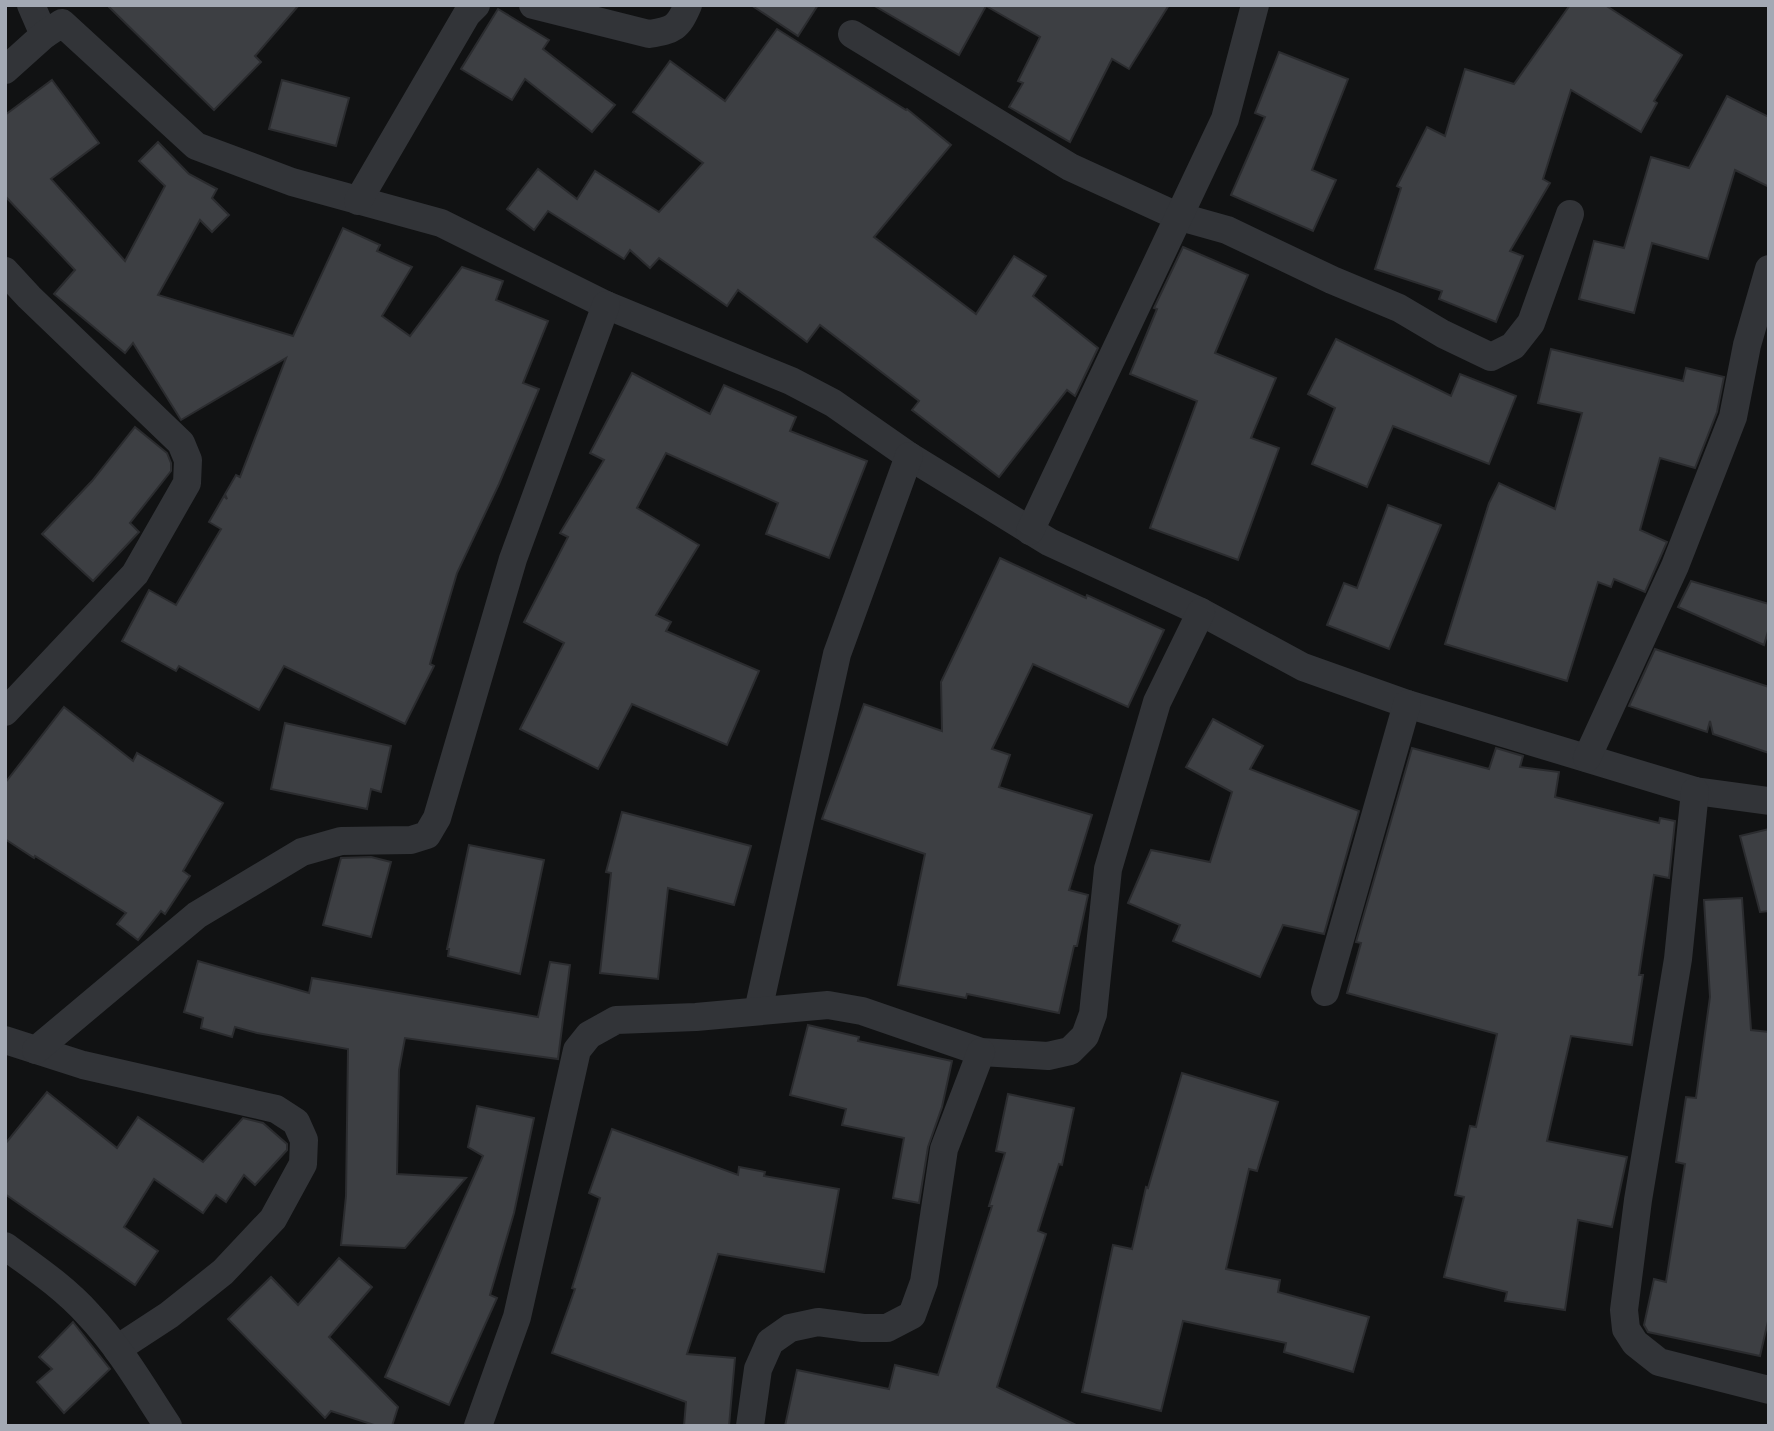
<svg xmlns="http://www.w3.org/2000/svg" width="1774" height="1431" font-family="Roboto,sans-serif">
  <rect width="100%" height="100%" fill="#111213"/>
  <!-- building -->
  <g fill="#3d3f43" stroke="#2b2c2f" stroke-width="2">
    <path d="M 107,5 L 299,5 L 255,56 L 261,62 L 214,110 Z"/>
    <path d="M 751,5 L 818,5 L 798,36 Z"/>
    <path d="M 873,5 L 1169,5 L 1129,69 L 1112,59 L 1070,142 L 1009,107 L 1023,83 L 1018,81 L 1040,37 L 986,6 L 959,55 Z"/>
    <path d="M 1570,5 L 1605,5 L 1682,55 L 1654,101 L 1657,103 L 1641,132 L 1571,90 L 1543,179 L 1550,183 L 1510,251 L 1523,256 L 1496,322 L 1439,299 L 1442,291 L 1375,269 L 1401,188 L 1397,186 L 1427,127 L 1445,136 L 1465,69 L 1514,84 Z"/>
    <path d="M 498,9 L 549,40 L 543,49 L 615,105 L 592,132 L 525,79 L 512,100 L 461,69 Z"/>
    <path d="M 777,29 L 906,110 L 907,109 L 951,145 L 874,237 L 976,314 L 1014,256 L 1046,276 L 1033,296 L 1098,348 L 1076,394 L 1075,396 L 1067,390 L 999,477 L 912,410 L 919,401 L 820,325 L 807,342 L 738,290 L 727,306 L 659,258 L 650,268 L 630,250 L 624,259 L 548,211 L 534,230 L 507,209 L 538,169 L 577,199 L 595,171 L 659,212 L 703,163 L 633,112 L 670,61 L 725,101 Z"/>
    <path d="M 1279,52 L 1348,79 L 1312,170 L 1336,180 L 1313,231 L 1231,195 L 1265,117 L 1255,113 Z"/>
    <path d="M 52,80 L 99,143 L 51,179 L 125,261 L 165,186 L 139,161 L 158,142 L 189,174 L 217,189 L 212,198 L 229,215 L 212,232 L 200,220 L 158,295 L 293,336 L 343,228 L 380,245 L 377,251 L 412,267 L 382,316 L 410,336 L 462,267 L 503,281 L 496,300 L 548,321 L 523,383 L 539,389 L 499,484 L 457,573 L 430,664 L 434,666 L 405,724 L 284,666 L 259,710 L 179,666 L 176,671 L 122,641 L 149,590 L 176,605 L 221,529 L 209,522 L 224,496 L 227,499 L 225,494 L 236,475 L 240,477 L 286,358 L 181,420 L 133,343 L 125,353 L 54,294 L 75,270 L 5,196 L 5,115 Z"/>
    <path d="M 282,80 L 349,98 L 336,146 L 269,129 Z"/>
    <path d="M 1727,96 L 1769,117 L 1769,187 L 1735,170 L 1708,259 L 1652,243 L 1634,313 L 1579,299 L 1594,241 L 1624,248 L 1651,157 L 1689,168 Z"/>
    <path d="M 1183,247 L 1248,275 L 1215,353 L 1276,378 L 1251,438 L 1279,448 L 1238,560 L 1150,528 L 1197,401 L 1130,374 L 1157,309 L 1154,308 Z"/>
    <path d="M 1336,339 L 1451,396 L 1460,374 L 1516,396 L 1489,464 L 1393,426 L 1367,487 L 1312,464 L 1335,408 L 1308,394 Z"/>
    <path d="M 1551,349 L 1683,381 L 1686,368 L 1724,377 L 1717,412 L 1695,468 L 1660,458 L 1640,530 L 1667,542 L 1645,592 L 1614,579 L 1611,587 L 1598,582 L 1567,681 L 1445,644 L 1489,503 L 1499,483 L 1555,509 L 1582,413 L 1538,403 Z"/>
    <path d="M 632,373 L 710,414 L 724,385 L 796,417 L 790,431 L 867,461 L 829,558 L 766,534 L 778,503 L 666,453 L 637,508 L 699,545 L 656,615 L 671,622 L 666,631 L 759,671 L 727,745 L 632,704 L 598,769 L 520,729 L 564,643 L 524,622 L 568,537 L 560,533 L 604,460 L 590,453 Z"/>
    <path d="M 135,427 L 167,453 L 171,463 L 171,471 L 130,523 L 139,532 L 93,581 L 42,534 L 92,481 Z"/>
    <path d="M 1388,505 L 1441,525 L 1389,649 L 1327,625 L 1344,583 L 1357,588 Z"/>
    <path d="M 1000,558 L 1086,598 L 1087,595 L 1164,630 L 1128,707 L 1033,664 L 992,749 L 1010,755 L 999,787 L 1092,815 L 1069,890 L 1088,895 L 1077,946 L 1074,946 L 1059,1013 L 967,994 L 966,998 L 898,985 L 925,854 L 822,819 L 864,704 L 942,731 L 941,682 Z"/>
    <path d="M 1691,581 L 1769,604 L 1769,628 L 1764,645 L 1678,607 Z"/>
    <path d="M 1655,649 L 1769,687 L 1769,753 L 1713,734 L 1710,721 L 1707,732 L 1629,706 Z"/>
    <path d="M 64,707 L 133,761 L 137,753 L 223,803 L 183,871 L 190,876 L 165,914 L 161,911 L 138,940 L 117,924 L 126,913 L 35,856 L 34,858 L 5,839 L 5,783 Z"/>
    <path d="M 1213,719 L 1263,746 L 1250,769 L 1359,811 L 1324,934 L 1283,925 L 1260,977 L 1173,941 L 1180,925 L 1128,903 L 1151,850 L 1210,862 L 1232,792 L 1186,767 Z"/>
    <path d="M 285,723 L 391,746 L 381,792 L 371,789 L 367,809 L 271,789 Z"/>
    <path d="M 1412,748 L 1489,769 L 1496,748 L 1523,756 L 1520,767 L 1559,772 L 1555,797 L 1659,823 L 1660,818 L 1675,821 L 1669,878 L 1654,875 L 1639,975 L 1643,975 L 1632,1045 L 1571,1036 L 1547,1141 L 1627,1157 L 1612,1227 L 1578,1220 L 1565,1310 L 1505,1301 L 1507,1292 L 1444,1277 L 1464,1197 L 1455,1195 L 1470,1126 L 1476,1127 L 1497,1034 L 1347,993 L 1361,943 L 1356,942 Z"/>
    <path d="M 622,812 L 751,846 L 734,905 L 668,888 L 658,979 L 600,973 L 611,873 L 606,872 Z"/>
    <path d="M 1769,829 L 1769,911 L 1760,912 L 1740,836 Z"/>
    <path d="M 469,845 L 544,860 L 520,974 L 448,956 L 449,949 L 447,949 Z"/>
    <path d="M 371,857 L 391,862 L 371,937 L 323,925 L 341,858 Z"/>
    <path d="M 1742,898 L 1751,1030 L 1769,1032 L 1769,1317 L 1760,1356 L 1648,1332 L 1644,1325 L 1654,1279 L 1666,1282 L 1685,1164 L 1676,1162 L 1686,1097 L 1696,1098 L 1710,997 L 1704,900 Z"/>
    <path d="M 198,961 L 309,993 L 312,978 L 538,1017 L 550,962 L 570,965 L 558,1059 L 405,1038 L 399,1070 L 397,1174 L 466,1178 L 405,1248 L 341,1245 L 346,1196 L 348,1049 L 257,1033 L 235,1027 L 232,1037 L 201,1028 L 203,1018 L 184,1012 Z"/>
    <path d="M 808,1025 L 859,1037 L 858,1041 L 952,1061 L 942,1107 L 928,1147 L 919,1203 L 893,1198 L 904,1138 L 842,1125 L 846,1109 L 790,1095 Z"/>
    <path d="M 1182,1073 L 1278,1102 L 1257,1171 L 1249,1169 L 1226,1269 L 1280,1280 L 1278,1292 L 1369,1317 L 1353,1372 L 1284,1352 L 1286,1343 L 1183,1321 L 1161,1411 L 1082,1392 L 1113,1245 L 1132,1249 L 1146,1187 L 1148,1188 Z"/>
    <path d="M 47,1092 L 117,1148 L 138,1117 L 203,1162 L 243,1118 L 263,1123 L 287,1144 L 287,1150 L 255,1185 L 244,1175 L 226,1202 L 216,1195 L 203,1213 L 154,1179 L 124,1227 L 158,1251 L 135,1285 L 5,1194 L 5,1144 Z"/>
    <path d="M 1008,1094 L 1074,1108 L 1062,1165 L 1059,1164 L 1038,1231 L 1046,1234 L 997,1387 L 1078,1426 L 785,1426 L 797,1370 L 889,1389 L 895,1365 L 938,1375 L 992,1206 L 989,1206 L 1005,1153 L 996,1151 Z"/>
    <path d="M 477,1106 L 534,1118 L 514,1213 L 490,1295 L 497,1298 L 449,1405 L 385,1377 L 483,1156 L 468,1147 Z"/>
    <path d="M 612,1129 L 738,1175 L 739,1167 L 765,1172 L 764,1176 L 839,1189 L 824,1272 L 718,1254 L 687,1354 L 735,1358 L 729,1426 L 684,1426 L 686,1402 L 552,1353 L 575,1289 L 572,1288 L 600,1198 L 589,1193 Z"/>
    <path d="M 339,1258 L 372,1287 L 329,1337 L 398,1407 L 392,1426 L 377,1426 L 331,1411 L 325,1418 L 228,1319 L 271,1277 L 298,1305 Z"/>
    <path d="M 73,1322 L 110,1369 L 64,1413 L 37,1382 L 52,1369 L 39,1357 Z"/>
  </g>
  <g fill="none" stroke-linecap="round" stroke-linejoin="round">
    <!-- minor -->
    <g stroke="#323438" stroke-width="28">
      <path d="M 31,5 L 44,35"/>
      <path d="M 533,5 L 649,34 C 674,30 678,28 688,5"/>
      <path d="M 852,34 L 1070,167 L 1177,216 L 1227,230 L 1332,280 L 1399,308 L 1443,334 L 1491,357 L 1513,346 L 1531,323 L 1570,214"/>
      <path d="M 5,70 L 44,35 L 62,23 L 196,146 L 292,182 L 441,223 L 606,305 L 791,381 L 833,403 L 909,456 L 1049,542 L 1201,612 L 1303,667 L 1407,704 L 1695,791 L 1769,801"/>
      <path d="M 358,201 L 467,14 L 476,5"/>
      <path d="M 5,271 L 29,297 L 181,443 L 188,460 L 187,483 L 135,574 L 5,712"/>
      <path d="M 1030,531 L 1225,119 L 1255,5"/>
      <path d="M 1587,758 L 1675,566 L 1733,417 L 1747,345 L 1769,269"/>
      <path d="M 1695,791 L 1678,959 L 1638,1200 L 1624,1310 L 1626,1329 L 1635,1343 L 1659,1362 L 1769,1390"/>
      <path d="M 1325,992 L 1407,704"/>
      <path d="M 758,1011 L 837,654 L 909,456"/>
      <path d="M 5,1040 L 83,1065 L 276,1109 L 296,1122 L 304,1140 L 303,1164 L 273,1219 L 223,1272 L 169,1315 L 117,1349"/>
      <path d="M 36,1050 L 197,915 L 302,852 L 341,841 L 411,840 L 427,835 L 437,818 L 513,559 L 606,305"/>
      <path d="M 5,1246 C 34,1267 65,1288 89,1315 C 120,1348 143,1388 168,1426"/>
      <path d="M 478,1426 L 517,1317 L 577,1050 L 589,1035 L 616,1020 L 696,1017 L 828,1005 L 862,1011 L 981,1052 L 1048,1056 L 1070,1051 L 1085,1036 L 1093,1014 L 1108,869 L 1157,702 L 1201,612"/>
      <path d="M 750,1426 L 758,1369 L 770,1342 L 790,1328 L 818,1322 L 863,1328 L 887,1328 L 912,1315 L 924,1282 L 944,1149 L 981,1052"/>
    </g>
  </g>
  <!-- border -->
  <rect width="1774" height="1431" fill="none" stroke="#a3a9b4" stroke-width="14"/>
</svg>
